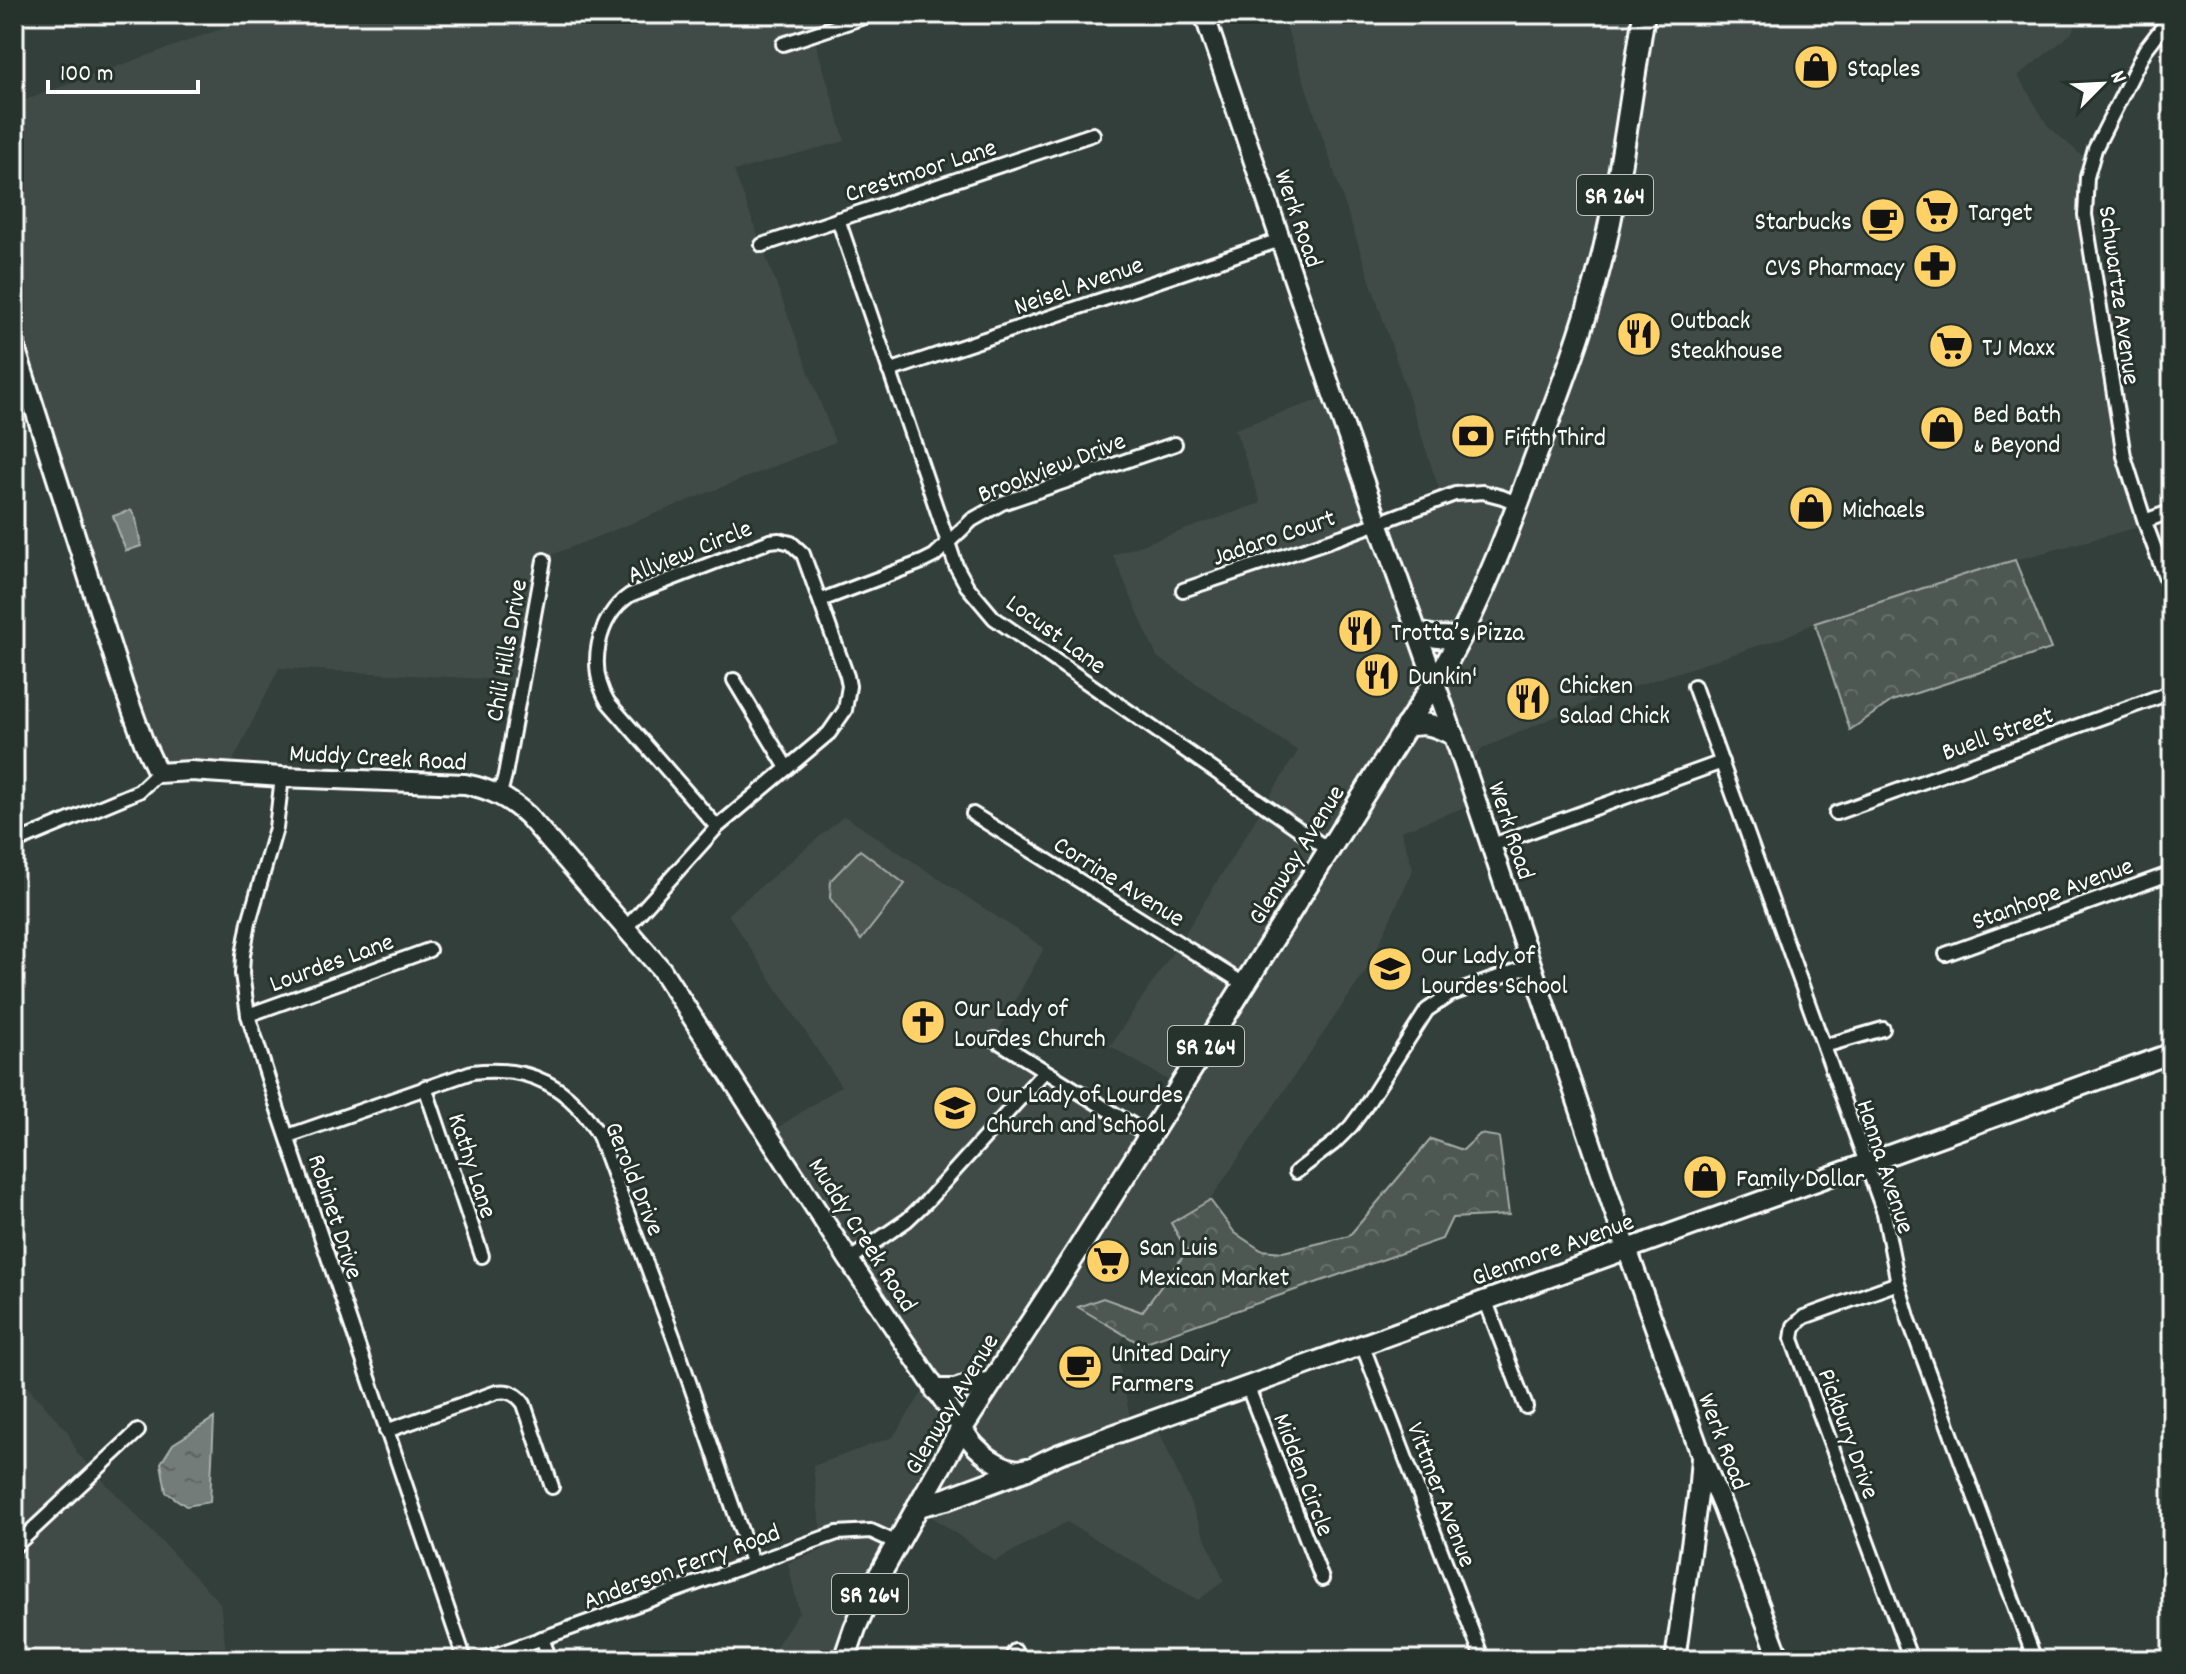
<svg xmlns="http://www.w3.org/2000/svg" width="2186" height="1674" font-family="Dekko,sans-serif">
  <defs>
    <pattern id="forest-crowns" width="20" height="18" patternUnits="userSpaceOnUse" patternTransform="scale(2)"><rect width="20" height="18" fill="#4d5853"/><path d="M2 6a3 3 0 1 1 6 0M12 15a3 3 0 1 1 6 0" fill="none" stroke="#68716d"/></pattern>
    <pattern id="water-ripples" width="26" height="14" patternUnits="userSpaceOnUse" patternTransform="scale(2)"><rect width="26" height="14" fill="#737b78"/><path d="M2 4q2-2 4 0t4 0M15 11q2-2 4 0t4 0" fill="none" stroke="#606462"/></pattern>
  </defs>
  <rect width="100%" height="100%" fill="#333f3a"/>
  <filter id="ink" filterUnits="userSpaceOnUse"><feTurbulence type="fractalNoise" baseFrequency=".0125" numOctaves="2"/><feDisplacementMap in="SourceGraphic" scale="16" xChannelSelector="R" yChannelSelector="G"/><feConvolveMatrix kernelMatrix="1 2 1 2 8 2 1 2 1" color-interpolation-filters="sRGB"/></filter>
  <g filter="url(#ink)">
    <!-- built -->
    <g fill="#404c47" fill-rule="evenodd">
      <path d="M 262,14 L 822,14 L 826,29 L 813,34 L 845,141 L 734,171 L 835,442 L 549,556 L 544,560 L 523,681 L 279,668 L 227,773 L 158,773 L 14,344 L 14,104 Z"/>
      <path d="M 1282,14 L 2081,14 L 2071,34 L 2018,76 L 2048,126 L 2090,163 L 2084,196 L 2120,434 L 2146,525 L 1976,571 L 1815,623 L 1782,638 L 1593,700 L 1481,749 L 1458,782 L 1465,807 L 1401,831 L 1413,869 L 1369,966 L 1180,1244 L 1187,1251 L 1116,1348 L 1132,1427 L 1154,1419 L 1224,1581 L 1198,1600 L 1067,1522 L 995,1561 L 918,1507 L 844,1660 L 767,1660 L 799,1612 L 788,1563 L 823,1550 L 813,1466 L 893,1437 L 930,1381 L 768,1134 L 841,1086 L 728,914 L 844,816 L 1044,948 L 994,1039 L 1149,1136 L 1180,1087 L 1110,1046 L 1179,943 L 1298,751 L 1157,657 L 1113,555 L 1261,503 L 1235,429 L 1333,395 L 1377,522 L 1442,498 ZM 991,1383 L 962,1428 L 936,1390 Z"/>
      <path d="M 25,1384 L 68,1432 L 77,1453 L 220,1603 L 227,1660 L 14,1660 L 14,1395 Z"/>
    </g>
    <!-- forest -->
    <g fill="url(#forest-crowns)" stroke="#a6aca9" stroke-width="2">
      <path d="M 2015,560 L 2051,649 L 1892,701 L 1850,730 L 1815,623 L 1976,571 Z"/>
      <path d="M 1480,1134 L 1499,1137 L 1509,1215 L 1452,1218 L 1442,1239 L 1140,1344 L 1078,1307 L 1103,1298 L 1142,1312 L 1187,1251 L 1171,1223 L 1210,1200 L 1235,1233 L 1261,1250 L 1283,1252 L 1349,1236 L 1431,1139 L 1463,1150 Z"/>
      <path d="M 18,1329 L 25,1384 L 14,1395 L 14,1330 Z"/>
    </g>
    <!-- garden -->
    <path fill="#4d5853" stroke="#a6aca9" stroke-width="2" d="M 860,850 L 905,884 L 861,940 L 830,898 L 831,880 Z"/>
    <!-- water -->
    <g fill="url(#water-ripples)" stroke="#abb0ae" stroke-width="2">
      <path d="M 131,510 L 136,519 L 141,546 L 126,551 L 113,516 Z"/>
      <path d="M 214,1418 L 210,1502 L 186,1506 L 166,1492 L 161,1463 L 173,1444 Z"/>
    </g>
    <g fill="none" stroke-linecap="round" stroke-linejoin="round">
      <!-- street casing -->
      <g stroke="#fff" stroke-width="18">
        <g id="street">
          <path d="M 2172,15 L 2145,50 L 2095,149 L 2087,177 L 2085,215 L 2124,456 L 2146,525 L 2172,595"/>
          <path d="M 783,44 L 873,14"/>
          <path d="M 838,219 L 956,566 L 967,586 L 994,618 L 1329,850"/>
          <path d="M 762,245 L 1093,134"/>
          <path d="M 889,371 L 1280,240"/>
          <path d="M 2145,521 L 2172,511"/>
          <path d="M 1183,590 L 1343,536 L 1455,494 L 1483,492 L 1502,497 L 1519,504"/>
          <path d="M 821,600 L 922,562 L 934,556 L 972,520 L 1002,503 L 1175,444"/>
          <path d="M 734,680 L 787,768"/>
          <path d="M 1694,686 L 1884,1213 L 1898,1283 L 1909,1320 L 2035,1660"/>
          <path d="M 282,777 L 276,828 L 249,922 L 243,955 L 242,974 L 248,1015 L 278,1110 L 465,1660"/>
          <path d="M 500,794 L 505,775 L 544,560"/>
          <path d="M 1836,813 L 2172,692"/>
          <path d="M 973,814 L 1244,984"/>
          <path d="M 14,843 L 139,791 L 158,773"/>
          <path d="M 1490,846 L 1722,762"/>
          <path d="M 626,928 L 717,827 L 829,733 L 845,710 L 849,686 L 847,676 L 803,554 L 791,543 L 779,540 L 770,541 L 630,595 C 597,617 587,668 608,702 L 717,827"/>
          <path d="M 1946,954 L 2172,873"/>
          <path d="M 248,1015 L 429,950"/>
          <path d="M 994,1039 L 1150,1136"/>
          <path d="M 1824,1046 L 1883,1029"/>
          <path d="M 425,1087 L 482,1256"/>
          <path d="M 288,1136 L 472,1072 C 530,1065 570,1086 599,1136 L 676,1344 L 752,1562"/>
          <path d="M 1296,1172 L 1334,1143 L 1351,1126 L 1365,1107 L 1427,1010 L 1449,995 L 1530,966"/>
          <path d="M 849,1260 L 907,1220 L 927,1201 L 1044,1072"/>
          <path d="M 1898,1283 L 1804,1317 L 1794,1326 L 1792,1339 L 1911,1660"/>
          <path d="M 1485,1299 L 1526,1407"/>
          <path d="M 1362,1344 L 1483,1660"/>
          <path d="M 1247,1385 L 1322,1579"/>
          <path d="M 386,1431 L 497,1392 C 509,1390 517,1394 524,1404 L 552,1487"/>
          <path d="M 14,1547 L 138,1431"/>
          <path d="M 542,1638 L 550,1660"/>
          <path d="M 481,1660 L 837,1533 L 871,1531 L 897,1543"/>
          <path d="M 1011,1660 L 1015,1651"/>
        </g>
      </g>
      <!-- secondary casing -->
      <g stroke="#fff" stroke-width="24">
        <g id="secondary">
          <path d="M 1204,14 L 1333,395 L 1462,759 L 1627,1249 L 1701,1455 L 1723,1508 L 1780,1660"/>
          <path d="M 14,344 L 123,685 L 144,743 L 158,773 L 191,771 L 282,777 L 465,784 C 490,789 509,798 528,816 L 661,969 L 849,1260 L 970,1440 C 982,1455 1009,1476 1030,1468 C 1042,1463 1052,1456 1065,1452 L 2172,1053"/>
          <path d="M 1675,1660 L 1698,1495 L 1701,1458"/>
        </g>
      </g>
      <!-- primary casing -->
      <g stroke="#fff" stroke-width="26">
        <g id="primary">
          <path d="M 1416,633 L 1437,637 L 1460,638"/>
          <path d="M 1406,726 C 1429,722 1433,725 1453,734"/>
          <path d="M 936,1390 L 955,1390 L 973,1384 L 991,1383"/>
          <path d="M 918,1506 L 946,1499 L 1027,1469"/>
          <path d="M 844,1660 L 855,1628 L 874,1585 L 962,1428 L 1076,1253 L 1447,662 C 1487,591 1514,515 1542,439 C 1567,372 1592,306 1607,236 C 1623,163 1632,88 1644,14"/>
        </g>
      </g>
      <!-- street -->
      <use href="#street" stroke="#26332d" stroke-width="12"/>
      <!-- secondary -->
      <use href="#secondary" stroke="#26332d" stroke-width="18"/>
      <!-- primary -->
      <use href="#primary" stroke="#26332d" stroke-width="20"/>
    </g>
  </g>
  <!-- icons -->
  <defs>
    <g id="shop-disc" transform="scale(2.3)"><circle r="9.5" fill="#ffd166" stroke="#26332d"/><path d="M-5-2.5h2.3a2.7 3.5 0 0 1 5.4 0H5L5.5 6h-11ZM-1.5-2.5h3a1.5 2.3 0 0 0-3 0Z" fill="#111"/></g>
    <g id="supermarket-disc" transform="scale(2.3)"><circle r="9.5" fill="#ffd166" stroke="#26332d"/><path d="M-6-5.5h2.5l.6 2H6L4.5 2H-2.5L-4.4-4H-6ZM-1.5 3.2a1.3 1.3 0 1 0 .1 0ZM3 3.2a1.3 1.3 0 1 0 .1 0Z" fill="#111"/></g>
    <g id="cafe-disc" transform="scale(2.3)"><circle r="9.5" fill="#ffd166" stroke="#26332d"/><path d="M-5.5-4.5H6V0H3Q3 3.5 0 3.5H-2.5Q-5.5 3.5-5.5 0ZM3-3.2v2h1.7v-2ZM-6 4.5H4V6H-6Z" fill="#111"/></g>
    <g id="pharmacy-disc" transform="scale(2.3)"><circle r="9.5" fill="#ffd166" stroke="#26332d"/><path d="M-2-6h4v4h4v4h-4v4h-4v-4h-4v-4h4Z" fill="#111"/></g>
    <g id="restaurant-disc" transform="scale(2.3)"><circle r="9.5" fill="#ffd166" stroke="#26332d"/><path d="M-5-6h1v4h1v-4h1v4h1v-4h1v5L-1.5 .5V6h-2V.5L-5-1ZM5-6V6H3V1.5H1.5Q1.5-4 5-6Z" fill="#111"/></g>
    <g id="bank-disc" transform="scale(2.3)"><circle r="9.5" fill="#ffd166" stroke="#26332d"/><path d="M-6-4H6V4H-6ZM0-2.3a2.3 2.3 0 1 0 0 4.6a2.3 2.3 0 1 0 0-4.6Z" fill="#111"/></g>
    <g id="school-disc" transform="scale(2.3)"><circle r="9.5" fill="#ffd166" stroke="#26332d"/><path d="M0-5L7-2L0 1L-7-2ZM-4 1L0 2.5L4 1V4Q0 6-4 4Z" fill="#111"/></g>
    <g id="church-disc" transform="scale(2.3)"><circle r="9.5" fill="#ffd166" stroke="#26332d"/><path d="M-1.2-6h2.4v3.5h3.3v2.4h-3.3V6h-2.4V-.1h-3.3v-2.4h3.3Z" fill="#111"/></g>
  </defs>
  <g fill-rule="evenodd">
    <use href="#shop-disc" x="1816" y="67"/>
    <use href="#supermarket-disc" x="1937" y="211"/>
    <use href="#cafe-disc" x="1883" y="220"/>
    <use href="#pharmacy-disc" x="1935" y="266"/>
    <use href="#restaurant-disc" x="1639" y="334"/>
    <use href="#supermarket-disc" x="1951" y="346"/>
    <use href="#shop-disc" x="1942" y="428"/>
    <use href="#bank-disc" x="1473" y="436"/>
    <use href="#shop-disc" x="1811" y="508"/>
    <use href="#restaurant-disc" x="1360" y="631"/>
    <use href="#restaurant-disc" x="1377" y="675"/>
    <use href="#restaurant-disc" x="1528" y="699"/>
    <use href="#school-disc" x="1390" y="969"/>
    <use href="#church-disc" x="923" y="1022"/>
    <use href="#school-disc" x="955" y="1108"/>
    <use href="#shop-disc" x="1705" y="1177"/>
    <use href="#supermarket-disc" x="1108" y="1261"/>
    <use href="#cafe-disc" x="1080" y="1367"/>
  </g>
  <g text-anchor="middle" stroke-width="6" stroke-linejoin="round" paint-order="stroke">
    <!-- shield labels -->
    <g fill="#26332d" stroke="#bec2c0" stroke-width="2">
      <rect x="1577" y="175" width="76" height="40" rx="6"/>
      <rect x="1168" y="1026" width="76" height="40" rx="6"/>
      <rect x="832" y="1574" width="76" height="40" rx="6"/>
    </g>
    <g font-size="24" font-weight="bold" fill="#fff">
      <text x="1615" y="203">SR 264</text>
      <text x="1206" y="1054">SR 264</text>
      <text x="870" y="1602">SR 264</text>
    </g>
    <!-- poi labels -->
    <g font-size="26" fill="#fff" stroke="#26332d" text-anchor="start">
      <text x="1847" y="76">Staples</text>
      <text x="1968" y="220">Target</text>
      <text x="1852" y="229" text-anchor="end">Starbucks</text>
      <text x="1904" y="275" text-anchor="end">CVS Pharmacy</text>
      <text x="1670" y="328">Outback<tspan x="1670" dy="30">Steakhouse</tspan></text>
      <text x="1982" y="355">TJ Maxx</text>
      <text x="1973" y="422">Bed Bath<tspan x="1973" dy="30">&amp; Beyond</tspan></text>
      <text x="1504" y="445">Fifth Third</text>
      <text x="1842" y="517">Michaels</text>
      <text x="1391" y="640">Trotta’s Pizza</text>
      <text x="1408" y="684">Dunkin'</text>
      <text x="1559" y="693">Chicken<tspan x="1559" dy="30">Salad Chick</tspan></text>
      <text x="1421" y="963">Our Lady of<tspan x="1421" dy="30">Lourdes School</tspan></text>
      <text x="954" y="1016">Our Lady of<tspan x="954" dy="30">Lourdes Church</tspan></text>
      <text x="986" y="1102">Our Lady of Lourdes<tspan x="986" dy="30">Church and School</tspan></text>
      <text x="1736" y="1186">Family Dollar</text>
      <text x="1139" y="1255">San Luis<tspan x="1139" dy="30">Mexican Market</tspan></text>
      <text x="1111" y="1361">United Dairy<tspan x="1111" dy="30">Farmers</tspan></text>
    </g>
    <!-- street labels -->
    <g font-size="26" fill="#fff" stroke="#26332d">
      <text transform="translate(920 169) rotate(-18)" y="9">Crestmoor Lane</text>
      <text transform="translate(1300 218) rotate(71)" y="9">Werk Road</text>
      <text transform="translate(1078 284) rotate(-19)" y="9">Neisel Avenue</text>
      <text transform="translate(2121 295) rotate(82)" y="9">Schwartze Avenue</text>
      <text transform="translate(1051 466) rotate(-21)" y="9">Brookview Drive</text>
      <text transform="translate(1273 536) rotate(-19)" y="9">Jadaro Court</text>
      <text transform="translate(689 550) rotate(-22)" y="9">Allview Circle</text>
      <text transform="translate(1057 633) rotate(36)" y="9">Locust Lane</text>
      <text transform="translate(505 650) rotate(-80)" y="9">Chili Hills Drive</text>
      <text transform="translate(1997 732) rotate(-20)" y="9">Buell Street</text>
      <text transform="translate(378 756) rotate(3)" y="9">Muddy Creek Road</text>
      <text transform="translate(1513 830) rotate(72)" y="9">Werk Road</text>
      <text transform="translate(1295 854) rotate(-58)" y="9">Glenway Avenue</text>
      <text transform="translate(1120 880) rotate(32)" y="9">Corrine Avenue</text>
      <text transform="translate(2052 892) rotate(-20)" y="9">Stanhope Avenue</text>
      <text transform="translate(331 961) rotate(-20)" y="9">Lourdes Lane</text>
      <text transform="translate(474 1165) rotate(72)" y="9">Kathy Lane</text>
      <text transform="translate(1887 1166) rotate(72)" y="9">Hanna Avenue</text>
      <text transform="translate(636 1178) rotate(68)" y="9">Gerold Drive</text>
      <text transform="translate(337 1216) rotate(72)" y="9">Robinet Drive</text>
      <text transform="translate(864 1234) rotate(57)" y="9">Muddy Creek Road</text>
      <text transform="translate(1552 1248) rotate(-20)" y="9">Glenmore Avenue</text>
      <text transform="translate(950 1403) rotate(-59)" y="9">Glenway Avenue</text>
      <text transform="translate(1850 1433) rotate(70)" y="9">Pickbury Drive</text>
      <text transform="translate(1725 1441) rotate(69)" y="9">Werk Road</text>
      <text transform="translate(1305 1474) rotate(69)" y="9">Midden Circle</text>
      <text transform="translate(1443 1494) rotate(69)" y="9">Vittmer Avenue</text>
      <text transform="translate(681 1565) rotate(-20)" y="9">Anderson Ferry Road</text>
    </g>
  </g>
  <!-- margin -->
  <rect width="2186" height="1674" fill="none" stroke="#26332d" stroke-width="48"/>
  <rect x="24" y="24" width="2138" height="1626" fill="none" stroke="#fff" stroke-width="3" filter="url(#ink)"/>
  <!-- north arrow -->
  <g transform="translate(2102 84) rotate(66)" stroke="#26332d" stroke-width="6" paint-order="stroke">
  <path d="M0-6L14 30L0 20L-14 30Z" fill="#ffffff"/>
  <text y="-12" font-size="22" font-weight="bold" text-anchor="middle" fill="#ffffff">N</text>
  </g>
  <!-- scale -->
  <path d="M48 80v12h150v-12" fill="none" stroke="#ffffff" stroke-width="4"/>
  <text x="60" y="80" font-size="24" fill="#ffffff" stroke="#26332d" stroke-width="6" paint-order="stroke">100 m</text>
</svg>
